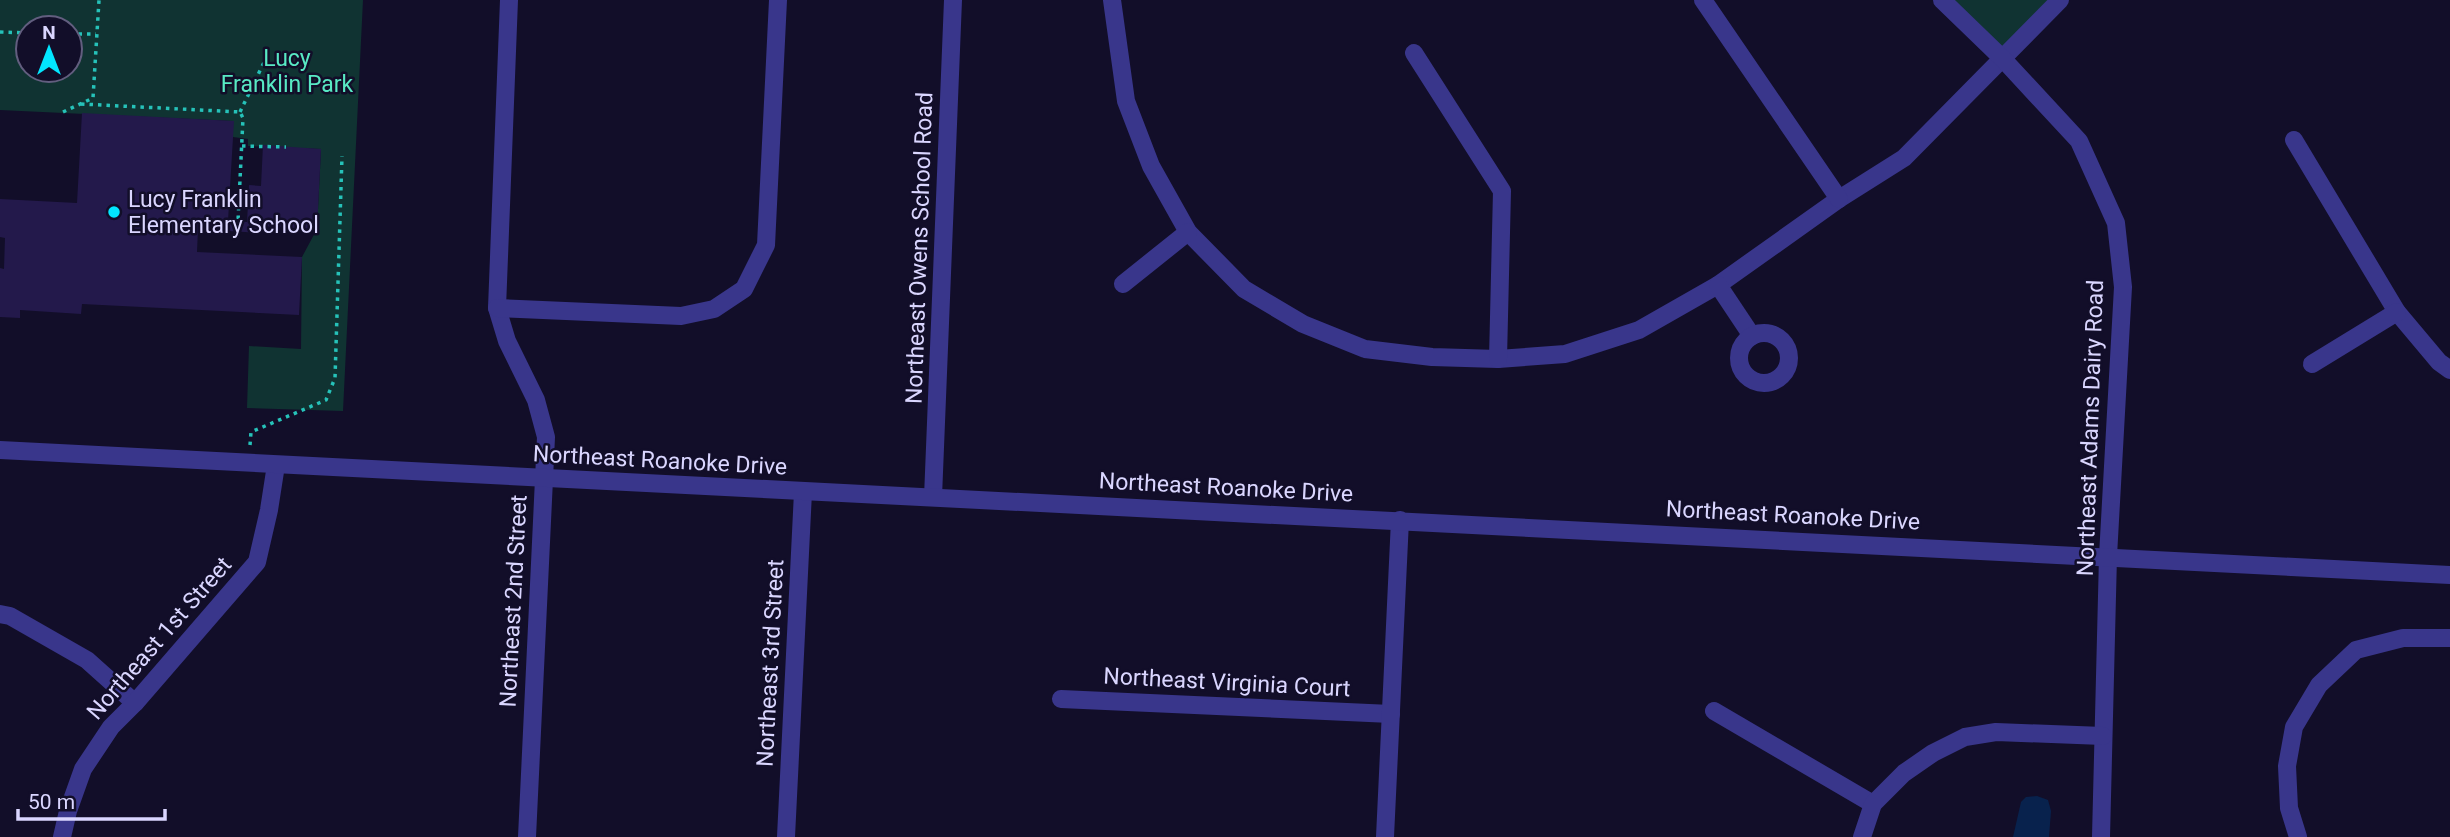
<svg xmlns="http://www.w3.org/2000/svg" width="2450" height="837" font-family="Roboto,sans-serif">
  <rect width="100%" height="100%" fill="#120e29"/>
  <!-- park -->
  <g fill="#103332" fill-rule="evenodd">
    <path d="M 0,0 L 363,0 L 343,411 L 247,408 L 249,346 L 301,349 L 302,257 L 317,229 L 321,149 L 248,146 L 248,139 L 233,137 L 233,121 L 0,110 ZM 28,28 L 70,28 L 70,70 L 28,70 Z"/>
    <path d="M 1942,0 L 2060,0 L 2003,59 Z"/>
  </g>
  <!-- water -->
  <path fill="#08224d" d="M 2037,796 L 2048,800 L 2051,811 L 2049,837 L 2013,837 L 2021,802 L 2026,797 Z"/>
  <!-- building -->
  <path fill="#23194b" d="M 82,113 L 234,121 L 228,221 L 247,222 L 249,185 L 261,186 L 263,145 L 321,149 L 317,229 L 260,226 L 259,233 L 198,229 L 197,252 L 302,257 L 299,315 L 82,304 L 81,314 L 20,310 L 20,318 L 0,317 L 0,268 L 4,269 L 5,238 L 0,237 L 0,199 L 77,203 Z"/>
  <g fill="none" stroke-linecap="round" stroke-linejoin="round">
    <!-- path -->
    <g stroke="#26c2b9" stroke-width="3.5" stroke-dasharray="3.5 5" stroke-linecap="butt">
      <path d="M 0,32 L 28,33"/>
      <path d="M 70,34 L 96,34"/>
      <path d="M 81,104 L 240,112 L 243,118 L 238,221"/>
      <path d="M 63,112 L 93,98 L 99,0"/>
      <path d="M 240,112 L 269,52"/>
      <path d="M 242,146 L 286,147"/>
      <path d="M 250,445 L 251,432 L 326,400 L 335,378 L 342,156"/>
    </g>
    <!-- minor -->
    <g stroke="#39368b" stroke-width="18">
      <path d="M 509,0 L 497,308 L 507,341 L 536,400 L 546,437 L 527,837"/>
      <path d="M 1112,0 L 1126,101 L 1151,166 L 1188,232 L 1244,289 L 1303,324 L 1365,349 L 1432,357 L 1498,359 L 1565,354 L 1639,330 L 1718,285 L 1839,199 L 1904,158 L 2060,0"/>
      <path d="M 1703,0 L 1839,199"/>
      <path d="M 1942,0 L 2003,59 L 2079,141 L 2116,223 L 2123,287 L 2108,556 L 2101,837"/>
      <path d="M 1414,53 L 1502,191 L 1498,359"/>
      <path d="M 2294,140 L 2397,312 L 2439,362 L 2450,370"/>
      <path d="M 1123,284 L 1188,232"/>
      <path d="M 1718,285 L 1752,336"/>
      <path d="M 497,308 L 681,316 L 714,309 L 744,289 L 766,245 L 778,0"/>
      <circle cx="1764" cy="358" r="25"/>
      <path d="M 2312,364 L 2397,312"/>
      <path d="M 933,497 L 953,0"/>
      <path d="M 0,614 L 10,616 L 87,660 L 135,703"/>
      <path d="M 1061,699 L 1391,714"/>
      <path d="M 1714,711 L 1873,804"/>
      <path d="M 62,837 L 68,811 L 83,769 L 111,727 L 135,703 L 257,562 L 269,510 L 276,465"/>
      <path d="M 786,837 L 803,492"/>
      <path d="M 1385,837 L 1400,520"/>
      <path d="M 1862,837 L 1873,804 L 1904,773 L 1933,753 L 1965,737 L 1996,732 L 2103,736"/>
      <path d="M 2298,837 L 2289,808 L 2287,766 L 2294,727 L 2319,685 L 2356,650 L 2403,638 L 2450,638"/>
    </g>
    <!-- tertiary -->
    <path stroke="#39368b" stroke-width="18" d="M 0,450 L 2450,575"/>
  </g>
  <!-- markers -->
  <circle fill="#02e6ff" stroke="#120e29" stroke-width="2.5" cx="114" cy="212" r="7"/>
  <g text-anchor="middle" stroke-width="5" stroke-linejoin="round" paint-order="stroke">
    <!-- park labels -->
    <g font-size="23" fill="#58e9c4" stroke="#120e29">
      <text x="287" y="66">Lucy<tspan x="287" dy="26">Franklin Park</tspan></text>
    </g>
    <!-- poi labels -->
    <g font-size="23" fill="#dad6ff" stroke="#120e29" text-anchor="start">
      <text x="128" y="207">Lucy Franklin<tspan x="128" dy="26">Elementary School</tspan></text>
    </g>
    <!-- street labels -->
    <g font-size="23" fill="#dad6ff" stroke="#120e29">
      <text transform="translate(919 248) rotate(-88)" y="8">Northeast Owens School Road</text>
      <text transform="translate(2090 428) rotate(-88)" y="8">Northeast Adams Dairy Road</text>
      <text transform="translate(660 460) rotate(3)" y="8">Northeast Roanoke Drive</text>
      <text transform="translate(1226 487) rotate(3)" y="8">Northeast Roanoke Drive</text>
      <text transform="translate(1793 515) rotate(3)" y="8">Northeast Roanoke Drive</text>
      <text transform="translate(513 601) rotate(-87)" y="8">Northeast 2nd Street</text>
      <text transform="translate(159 638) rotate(-49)" y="8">Northeast 1st Street</text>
      <text transform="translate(770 663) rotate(-87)" y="8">Northeast 3rd Street</text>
      <text transform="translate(1227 682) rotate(3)" y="8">Northeast Virginia Court</text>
    </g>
  </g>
  <!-- north arrow -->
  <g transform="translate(49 49)"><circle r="33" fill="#120e29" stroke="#625e7f" stroke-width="2"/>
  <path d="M0-5L12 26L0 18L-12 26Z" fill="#02e6ff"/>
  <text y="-10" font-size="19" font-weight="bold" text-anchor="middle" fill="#dad6ff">N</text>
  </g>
  <!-- scale -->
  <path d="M18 809v10h147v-10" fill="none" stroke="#dad6ff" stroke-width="3.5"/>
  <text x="28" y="809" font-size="21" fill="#dad6ff" stroke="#120e29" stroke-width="5" paint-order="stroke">50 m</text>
</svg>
